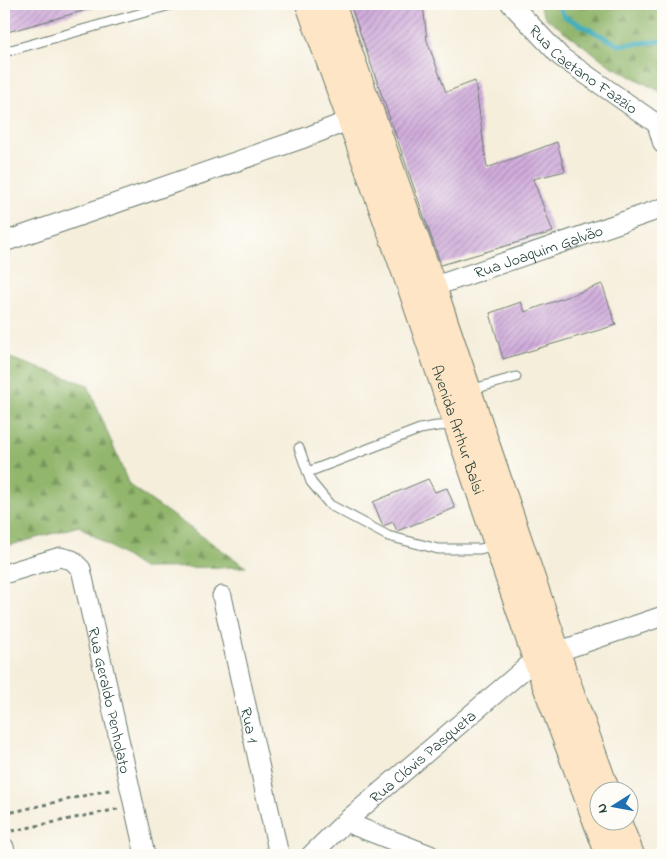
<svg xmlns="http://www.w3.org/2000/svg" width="667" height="859" font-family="'Indie Flower',sans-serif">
  <defs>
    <pattern id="forest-firs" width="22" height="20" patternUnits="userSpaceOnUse" patternTransform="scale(1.25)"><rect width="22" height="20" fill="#91b66c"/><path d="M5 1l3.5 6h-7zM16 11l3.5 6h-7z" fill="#76955a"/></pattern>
    <pattern id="building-hatch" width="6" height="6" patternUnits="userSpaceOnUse" patternTransform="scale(1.25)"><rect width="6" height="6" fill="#d1addc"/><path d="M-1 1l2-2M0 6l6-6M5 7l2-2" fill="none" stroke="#a98eb3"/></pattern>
  </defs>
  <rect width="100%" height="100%" fill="#fdfcf7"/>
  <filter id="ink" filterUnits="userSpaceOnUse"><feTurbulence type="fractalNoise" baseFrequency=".02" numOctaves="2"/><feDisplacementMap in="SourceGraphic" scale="10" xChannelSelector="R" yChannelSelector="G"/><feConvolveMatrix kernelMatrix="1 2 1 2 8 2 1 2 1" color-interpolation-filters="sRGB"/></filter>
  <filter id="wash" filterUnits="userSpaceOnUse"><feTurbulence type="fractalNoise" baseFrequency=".0096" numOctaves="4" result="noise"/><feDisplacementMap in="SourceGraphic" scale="20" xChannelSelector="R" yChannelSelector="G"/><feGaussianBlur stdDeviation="1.12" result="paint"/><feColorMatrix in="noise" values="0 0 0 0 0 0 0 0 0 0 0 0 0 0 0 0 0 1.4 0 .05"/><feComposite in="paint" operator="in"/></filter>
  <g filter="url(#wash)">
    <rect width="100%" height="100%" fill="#f5eedb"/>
    <!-- forest -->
    <g fill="url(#forest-firs)" stroke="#587a50">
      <path d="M 538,4 L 663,4 L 663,93 L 611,66 L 546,18 Z"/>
      <path d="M 4,356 L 88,385 L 129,485 L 246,567 L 143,568 L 79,526 L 4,547 Z"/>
    </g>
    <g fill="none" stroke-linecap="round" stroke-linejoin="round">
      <!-- stream -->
      <path stroke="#3cacb9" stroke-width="5" d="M 558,4 L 564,16 L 619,45 L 663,41"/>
    </g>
    <g id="blocks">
      <!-- building -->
      <g fill="url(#building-hatch)">
        <path d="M 4,4 L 92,4 L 93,8 L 4,33 Z"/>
        <path d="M 350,4 L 423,4 L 427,41 L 446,92 L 475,81 L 487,168 L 557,142 L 565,171 L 533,179 L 553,232 L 441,265 Z"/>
        <path d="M 602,284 L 616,325 L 503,359 L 490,313 L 521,302 L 525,312 Z"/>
        <path d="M 428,479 L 435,492 L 447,488 L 455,508 L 397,531 L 393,522 L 383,526 L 373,502 Z"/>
      </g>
    </g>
  </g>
  <g filter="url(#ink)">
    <use href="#blocks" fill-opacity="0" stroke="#6a7b6e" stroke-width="1"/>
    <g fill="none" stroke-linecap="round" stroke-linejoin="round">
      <!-- service casing -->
      <g stroke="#6a7b6e" stroke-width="11">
        <g id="service">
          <path d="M 4,52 L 174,4"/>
          <path d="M 470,390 L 516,377"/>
          <path d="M 299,448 L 311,482 L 330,505 L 388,536 L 438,549 L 480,549 L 495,545"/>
          <path d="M 308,472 L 420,429 L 437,426 L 455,425"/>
        </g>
      </g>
      <!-- minor casing -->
      <g stroke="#6a7b6e" stroke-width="21">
        <g id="minor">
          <path id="s1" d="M 511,4 L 561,57 L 657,124 L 663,124"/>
          <path d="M 657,124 L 663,144"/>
          <path d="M 4,242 L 304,138 L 361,116"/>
          <path id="s2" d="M 421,291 L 663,208"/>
          <path id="s3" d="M 4,574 L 60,557 L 72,560 L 81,569 L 145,855"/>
          <path id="s4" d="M 222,596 L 279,855"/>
          <path d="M 345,822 L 430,855"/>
          <path d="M 4,847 L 6,855"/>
          <path id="s5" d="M 311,855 L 345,822 L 536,659 L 663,616"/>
        </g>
      </g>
      <!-- secondary casing -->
      <g stroke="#6a7b6e" stroke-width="28">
        <g id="secondary">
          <path id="s6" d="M 309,4 L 413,294 L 536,659 L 609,855"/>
          <path d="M 332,4 L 433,287 L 565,676 L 607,792"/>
          <path d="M 618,822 L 631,855"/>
        </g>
      </g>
      <!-- path -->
      <g stroke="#6a7b6e" stroke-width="3" stroke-dasharray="4 4" stroke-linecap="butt">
        <path d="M 4,814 L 113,789"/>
        <path d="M 12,831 L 118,809"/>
      </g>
      <!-- service -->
      <use href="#service" stroke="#fff" stroke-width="9"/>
      <!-- minor -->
      <use href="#minor" stroke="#fff" stroke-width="19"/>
      <!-- secondary -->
      <use href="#secondary" stroke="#fde5c5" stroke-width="26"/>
    </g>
  </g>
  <g text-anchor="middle" stroke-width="5" stroke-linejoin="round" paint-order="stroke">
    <!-- street labels -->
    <g font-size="16" fill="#1f3d34" stroke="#fdfcf7">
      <text dy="6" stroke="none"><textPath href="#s1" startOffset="98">Rua Caetano Fazzio</textPath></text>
      <text dy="6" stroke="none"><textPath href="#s2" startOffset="124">Rua Joaquim Galvão</textPath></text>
      <text dy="6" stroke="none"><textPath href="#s6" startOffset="451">Avenida Arthur Balsi</textPath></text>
      <text dy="6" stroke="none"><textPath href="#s3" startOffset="218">Rua Geraldo Penholato</textPath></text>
      <text dy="6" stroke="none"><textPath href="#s4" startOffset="132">Rua 1</textPath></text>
      <text dy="6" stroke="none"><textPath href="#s5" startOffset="149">Rua Clóvis Pasqueta</textPath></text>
    </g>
  </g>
  <!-- margin -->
  <rect width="667" height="859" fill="none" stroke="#fdfcf7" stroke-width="20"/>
  <!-- north arrow -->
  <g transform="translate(614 806) rotate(259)"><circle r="24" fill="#fdfcf7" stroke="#a4b0a9"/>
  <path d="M0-4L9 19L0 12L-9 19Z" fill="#1f6fb2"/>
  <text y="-8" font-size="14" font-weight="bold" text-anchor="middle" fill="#1f3d34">N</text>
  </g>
</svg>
